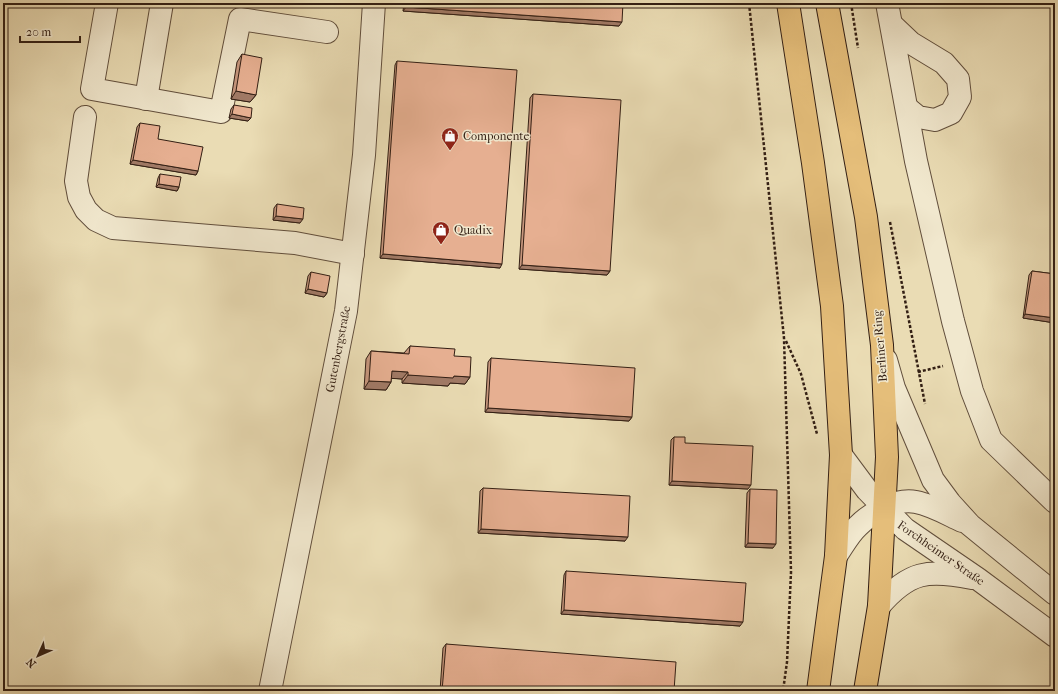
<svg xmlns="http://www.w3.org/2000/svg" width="1058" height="694" font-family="'IM FELL French Canon',serif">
  <rect width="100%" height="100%" fill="#eadcb4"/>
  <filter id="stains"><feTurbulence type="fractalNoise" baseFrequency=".005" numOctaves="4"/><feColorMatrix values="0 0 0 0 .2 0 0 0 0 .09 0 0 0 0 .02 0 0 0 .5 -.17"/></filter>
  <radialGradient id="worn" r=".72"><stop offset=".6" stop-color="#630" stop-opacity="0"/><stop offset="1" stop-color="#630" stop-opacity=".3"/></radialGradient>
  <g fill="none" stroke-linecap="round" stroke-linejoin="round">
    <!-- minor casing -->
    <g stroke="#614e3c" stroke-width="24">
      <g id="minor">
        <path d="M 107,3 L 92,89 L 221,112 L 240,19 L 327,32"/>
        <path d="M 887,3 L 916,161 L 953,321 L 972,391 L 991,440 L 1055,502"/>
        <path d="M 892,25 L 911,43 L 944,63 L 958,79 L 960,97 L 951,113 L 935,120 L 918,117 L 907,108"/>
        <path d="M 146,99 L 162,3"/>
        <path d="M 85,117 L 76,181 L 79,197 L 86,210 L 96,220 L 113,228 L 295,243 L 353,254"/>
        <path d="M 886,360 L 894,388 L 933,480 L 950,503 L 970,525 L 1055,594"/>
        <path d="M 841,455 L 867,490 L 905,529 L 978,579 L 1055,636"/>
        <path d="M 836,556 C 843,546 849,534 858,526 C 872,512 896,498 916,502 C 932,505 947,514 962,521"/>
        <path d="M 879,606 C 909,571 928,569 972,578"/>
        <path d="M 270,691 L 346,311 L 364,155 L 374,3"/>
      </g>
    </g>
    <!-- major casing -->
    <g stroke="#331f14" stroke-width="24">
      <g id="major">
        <path d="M 788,3 L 813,163 L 832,306 L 841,455 L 836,556 L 818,691"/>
        <path d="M 827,3 L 866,217 L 882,345 L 887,457 L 879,606 L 865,691"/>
      </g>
    </g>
    <!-- path -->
    <g stroke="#331f14" stroke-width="2.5" stroke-dasharray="3 2" stroke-linecap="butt">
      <path d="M 749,3 L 784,338 L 791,572 L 787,662 L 783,691"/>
      <path d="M 851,3 L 858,48"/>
      <path d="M 890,222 L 925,404"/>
      <path d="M 786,341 L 801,374 L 817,434"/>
      <path d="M 918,372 L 943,366"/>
    </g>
    <!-- minor -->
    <use href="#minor" stroke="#f1e8ce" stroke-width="22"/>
    <!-- major -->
    <use href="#major" stroke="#e5be7a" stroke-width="22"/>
  </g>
  <!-- wall -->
  <g fill="#c6967d" stroke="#331f14">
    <path d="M 404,3 L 623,3 L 619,26 L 403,11 Z"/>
    <path d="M 242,54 L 256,95 L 250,102 L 231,99 L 237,62 Z"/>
    <path d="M 397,61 L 500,268 L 380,258 L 395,65 Z"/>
    <path d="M 533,94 L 610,271 L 607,275 L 519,269 L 530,98 Z"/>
    <path d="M 234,105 L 251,118 L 248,121 L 229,118 L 231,109 Z"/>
    <path d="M 140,123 L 158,139 L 198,171 L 196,175 L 130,164 L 137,127 Z"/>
    <path d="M 160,174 L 179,187 L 177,191 L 156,187 L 158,178 Z"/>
    <path d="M 277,204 L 300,223 L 273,220 L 274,208 Z"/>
    <path d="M 1032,271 L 1055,274 L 1055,323 L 1023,318 L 1029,275 Z"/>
    <path d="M 311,272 L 327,293 L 324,297 L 305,293 L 308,276 Z"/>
    <path d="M 410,346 L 454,356 L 470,377 L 465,384 L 450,383 L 448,386 L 402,383 L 402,379 L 391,378 L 391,382 L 386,390 L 364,389 L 366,359 L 371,351 L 404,353 Z"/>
    <path d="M 491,358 L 632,417 L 629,421 L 485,412 L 488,362 Z"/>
    <path d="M 674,437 L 685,443 L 748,489 L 669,485 L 671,440 Z"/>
    <path d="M 483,488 L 625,541 L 478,533 L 480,491 Z"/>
    <path d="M 750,489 L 773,548 L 745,547 L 747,493 Z"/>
    <path d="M 566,571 L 740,626 L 561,614 L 564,575 Z"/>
    <path d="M 446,644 L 674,691 L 440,691 L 443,648 Z"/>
  </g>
  <!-- shaded-wall -->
  <g fill="#a17a66" stroke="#331f14">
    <path d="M 142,3 L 155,3 L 153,6 L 141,4 Z"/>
    <path d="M 406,7 L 622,22 L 619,26 L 403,11 Z"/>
    <path d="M 236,91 L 256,95 L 250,102 L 231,99 Z"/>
    <path d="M 232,114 L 251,118 L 248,121 L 229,118 Z"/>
    <path d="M 133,160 L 198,171 L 196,175 L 130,164 Z"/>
    <path d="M 159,184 L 179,187 L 177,191 L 156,187 Z"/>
    <path d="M 276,216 L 303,219 L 300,223 L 273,220 Z"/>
    <path d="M 383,254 L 502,264 L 500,268 L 380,258 Z"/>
    <path d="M 522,265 L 610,271 L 607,275 L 519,269 Z"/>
    <path d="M 308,289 L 327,293 L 324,297 L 305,293 Z"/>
    <path d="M 1025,314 L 1055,318 L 1055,323 L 1023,318 Z"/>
    <path d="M 392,371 L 408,372 L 402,379 L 386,378 Z"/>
    <path d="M 408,375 L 454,376 L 470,377 L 465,384 L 450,383 L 448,386 L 402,383 Z"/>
    <path d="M 369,381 L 391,382 L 386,390 L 364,389 Z"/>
    <path d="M 488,408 L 632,417 L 629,421 L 485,412 Z"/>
    <path d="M 672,481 L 751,485 L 748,489 L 669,485 Z"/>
    <path d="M 481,529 L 628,537 L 625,541 L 478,533 Z"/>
    <path d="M 748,543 L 776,544 L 773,548 L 745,547 Z"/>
    <path d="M 564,610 L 743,622 L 740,626 L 561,614 Z"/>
  </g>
  <!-- building -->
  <g fill="#e6af91" stroke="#331f14">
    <path d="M 406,3 L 623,3 L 622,22 L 406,7 Z"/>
    <path d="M 242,54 L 262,58 L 256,95 L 236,91 Z"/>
    <path d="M 397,61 L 517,70 L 502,264 L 383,254 Z"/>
    <path d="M 533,94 L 621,100 L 610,271 L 522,265 Z"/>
    <path d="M 234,105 L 252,108 L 251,118 L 232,114 Z"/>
    <path d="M 140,123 L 160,126 L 158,139 L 203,147 L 198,171 L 133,160 Z"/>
    <path d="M 160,174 L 181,177 L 179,187 L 159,184 Z"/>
    <path d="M 277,204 L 304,208 L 303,219 L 276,216 Z"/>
    <path d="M 1032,271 L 1055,274 L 1055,318 L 1025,314 Z"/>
    <path d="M 311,272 L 330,276 L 327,293 L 308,289 Z"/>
    <path d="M 410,346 L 455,349 L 454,356 L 471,357 L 470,377 L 454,376 L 453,378 L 408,375 L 408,372 L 392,371 L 391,382 L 369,381 L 371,351 L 409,354 Z"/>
    <path d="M 491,358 L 635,368 L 632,417 L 488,408 Z"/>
    <path d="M 674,437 L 685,437 L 685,443 L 753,446 L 751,485 L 672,481 Z"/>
    <path d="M 483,488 L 630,496 L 628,537 L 481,529 Z"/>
    <path d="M 750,489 L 777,490 L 776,544 L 748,543 Z"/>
    <path d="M 566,571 L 746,583 L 743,622 L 564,610 Z"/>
    <path d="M 446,644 L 676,662 L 674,691 L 442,691 Z"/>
  </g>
  <!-- icons -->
  <defs>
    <g id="shop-pin" transform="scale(0.9)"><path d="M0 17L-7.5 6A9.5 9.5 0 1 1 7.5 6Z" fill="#8f2418" stroke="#f1e8ce"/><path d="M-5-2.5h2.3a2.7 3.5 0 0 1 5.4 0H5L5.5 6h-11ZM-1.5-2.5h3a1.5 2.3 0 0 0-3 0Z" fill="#fff"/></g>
  </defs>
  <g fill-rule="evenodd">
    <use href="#shop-pin" x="450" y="136"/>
    <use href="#shop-pin" x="441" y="230"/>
  </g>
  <g text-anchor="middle" stroke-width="3" stroke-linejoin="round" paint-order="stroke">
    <!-- poi labels -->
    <g font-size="12" fill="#331f14" stroke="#f1e8ce" text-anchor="start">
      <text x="463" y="140">Componente</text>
      <text x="454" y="234">Quadix</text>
    </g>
    <!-- street labels -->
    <g font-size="12" fill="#331f14" stroke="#f1e8ce">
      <text transform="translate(880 346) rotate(-95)" y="4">Berliner Ring</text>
      <text transform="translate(338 349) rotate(-79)" y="4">Gutenbergstraße</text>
      <text transform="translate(941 553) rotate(35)" y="4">Forchheimer Straße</text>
    </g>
  </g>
  <!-- margin -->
  <rect width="1058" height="694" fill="none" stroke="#eadcb4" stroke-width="16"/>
  <rect x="4" y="4" width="1050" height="686" fill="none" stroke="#331f14" stroke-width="2"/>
  <rect x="8" y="8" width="1042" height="678" fill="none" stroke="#331f14"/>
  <!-- north arrow -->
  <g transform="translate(38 656) rotate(225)" stroke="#f1e8ce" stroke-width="3" paint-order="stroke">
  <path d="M0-3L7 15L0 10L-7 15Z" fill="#331f14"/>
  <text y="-6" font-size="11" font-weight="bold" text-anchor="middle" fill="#331f14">N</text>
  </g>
  <!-- scale -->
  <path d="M20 36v6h60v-6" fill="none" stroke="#331f14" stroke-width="2"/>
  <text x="26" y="36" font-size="12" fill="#331f14" stroke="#f1e8ce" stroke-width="3" paint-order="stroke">20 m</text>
  <rect width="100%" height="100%" filter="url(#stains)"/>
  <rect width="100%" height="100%" fill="url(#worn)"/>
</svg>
